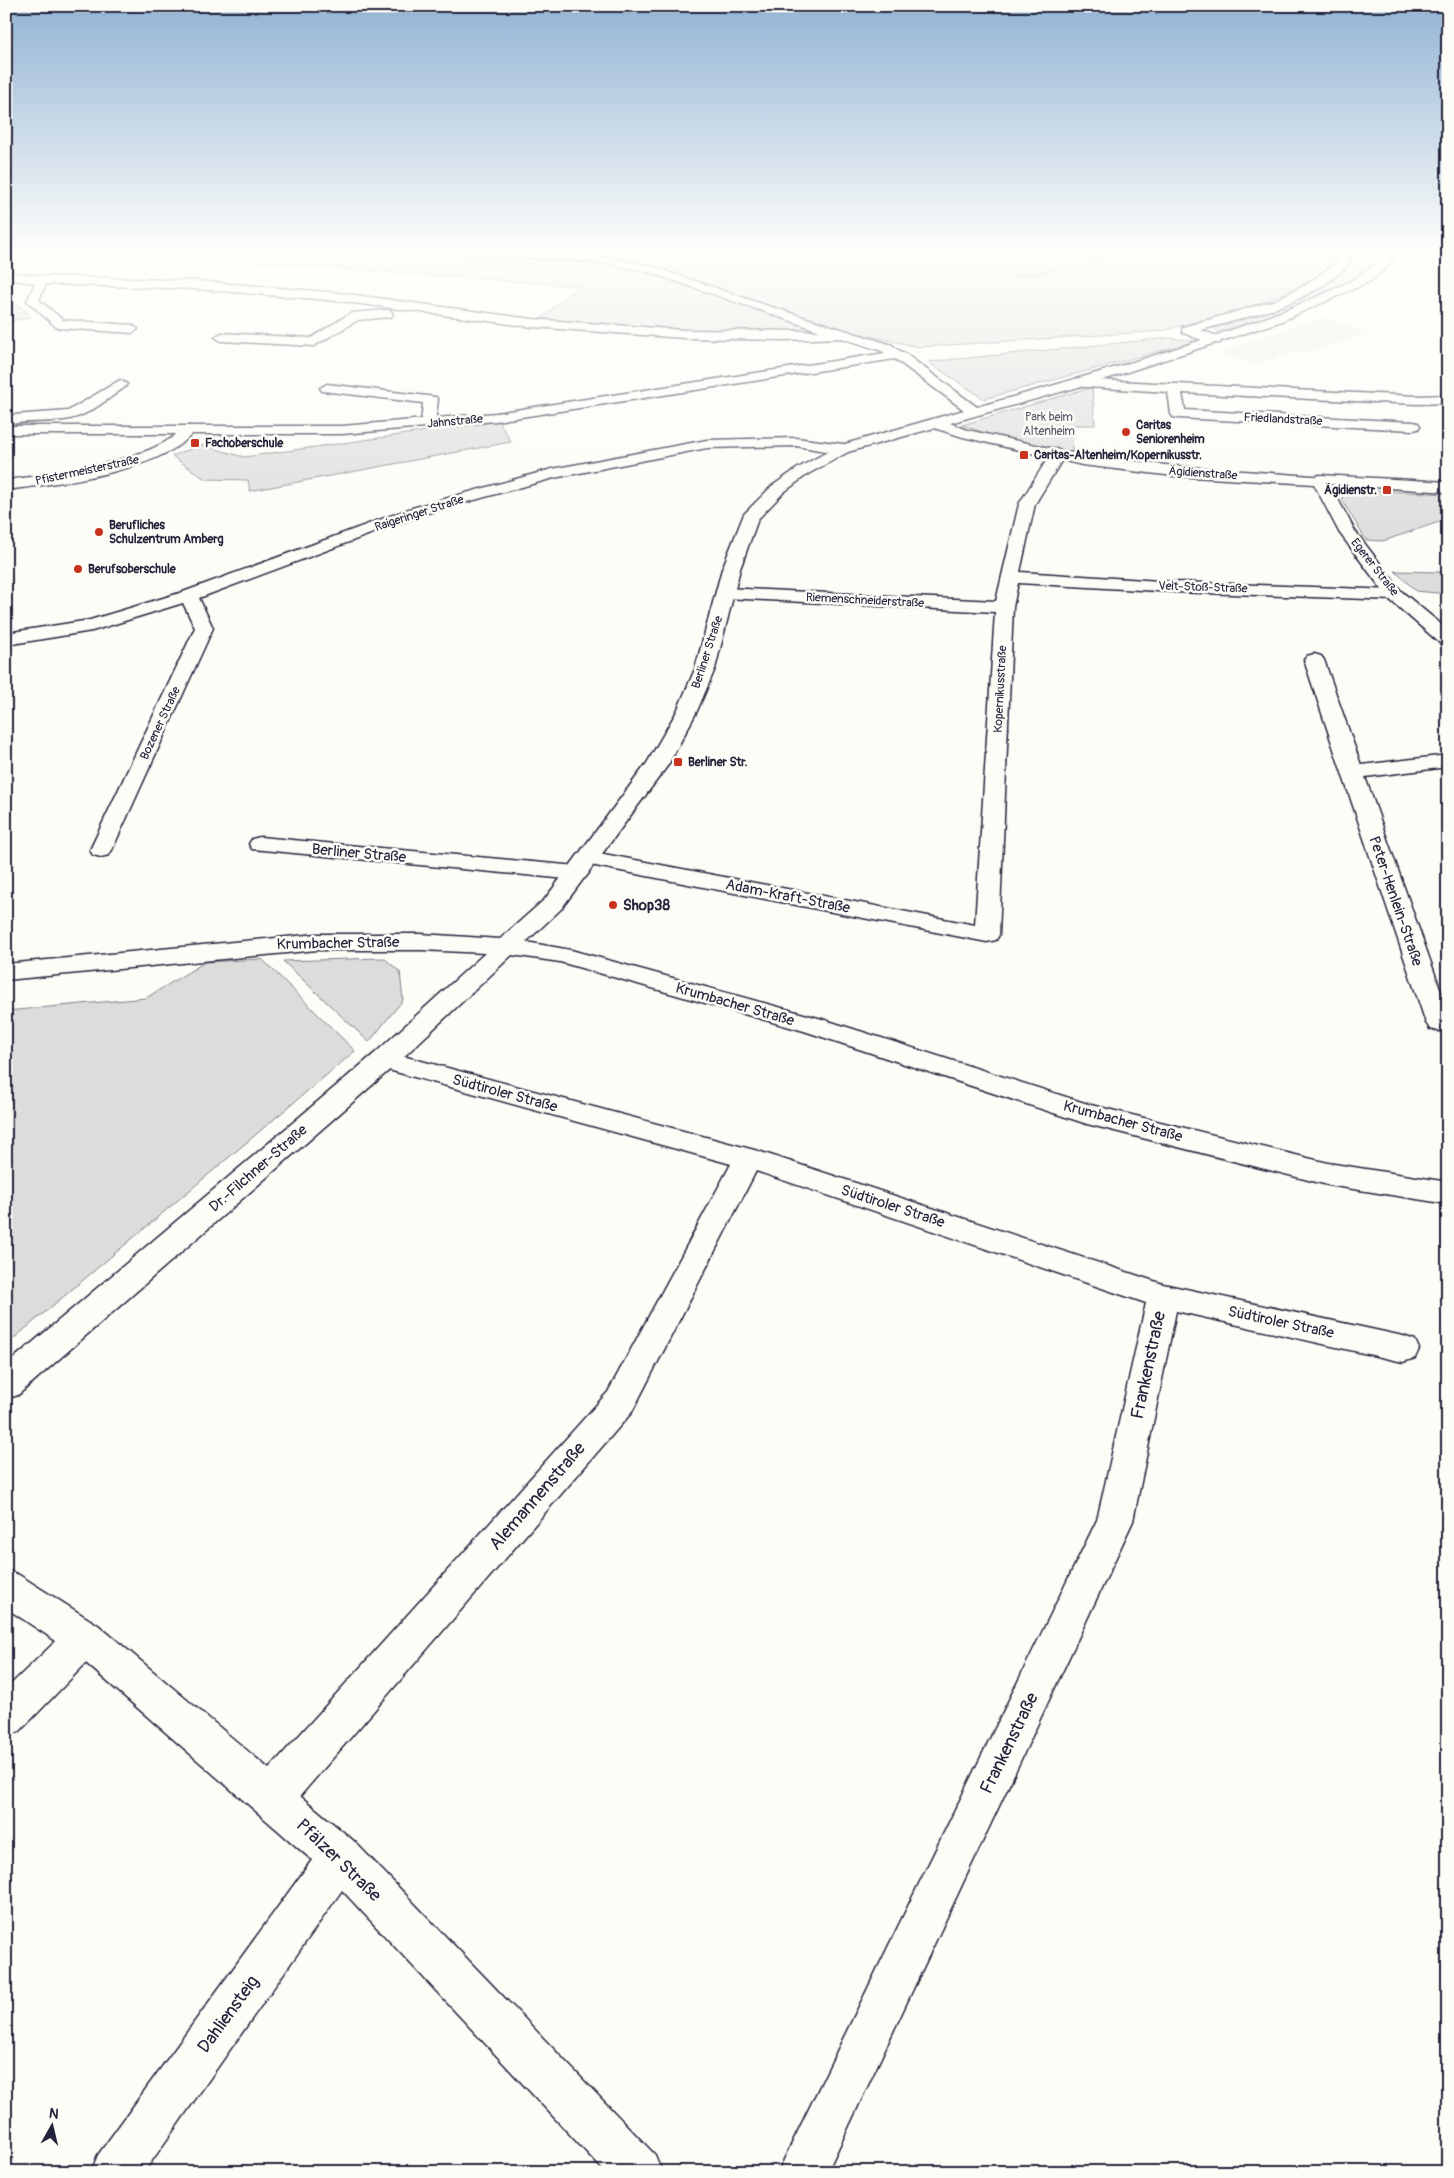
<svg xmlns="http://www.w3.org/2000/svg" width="1454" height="2178" font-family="Pangolin,sans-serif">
  <rect width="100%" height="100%" fill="#fdfcf7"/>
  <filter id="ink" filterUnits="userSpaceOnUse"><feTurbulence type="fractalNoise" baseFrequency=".02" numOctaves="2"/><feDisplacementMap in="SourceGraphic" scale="10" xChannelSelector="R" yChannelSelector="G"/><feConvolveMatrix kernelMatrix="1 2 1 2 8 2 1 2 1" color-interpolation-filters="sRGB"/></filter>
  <g filter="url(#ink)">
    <!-- built -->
    <path fill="#ecece9" d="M 1321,317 L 1372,333 L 1311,352 L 1292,353 L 1255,365 L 1218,352 Z"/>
    <!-- green -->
    <g fill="#dddcdb" stroke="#807f8b">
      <path d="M 766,250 L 733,257 L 737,264 L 771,263 L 792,256 L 852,250 L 1141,250 L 1010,278 L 1171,250 L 1313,250 L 1343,263 L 1289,291 L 1248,308 L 1162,331 L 919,347 L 846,331 L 771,305 L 758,307 L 650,268 L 700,290 L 829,333 L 687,331 L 538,321 L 579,286 L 260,263 L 261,259 L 143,251 Z"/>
      <path d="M 1358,257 L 1374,259 L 1356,278 L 1260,319 L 1217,332 L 1213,327 C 1229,323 1246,319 1262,314 C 1298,302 1328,280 1358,257 Z"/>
      <path d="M 6,305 L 20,306 L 31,317 L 6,322 Z"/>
      <path d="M 1169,338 L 1196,341 L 984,399 L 928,362 Z"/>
      <path d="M 1092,387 L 1095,425 L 1073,425 L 1072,453 L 1000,438 L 962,425 Z"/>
      <path d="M 499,421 L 511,442 L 250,491 L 248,480 L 205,479 L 172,456 L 201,445 L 244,457 Z"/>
      <path d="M 1357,490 L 1448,494 L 1448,519 L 1383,541 L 1366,540 L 1342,500 L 1343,493 Z"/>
      <path d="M 1448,568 L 1448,594 L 1416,591 L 1395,571 L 1440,572 Z"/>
      <path d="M 384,958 L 400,972 L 403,1000 L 369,1042 L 283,961 Z"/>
      <path d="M 262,959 L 355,1051 L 6,1345 L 6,1011 L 146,998 L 205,962 Z"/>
    </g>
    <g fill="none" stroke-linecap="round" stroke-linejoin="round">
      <!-- street casing -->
      <g stroke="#22223b" stroke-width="3">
        <g id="street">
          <path d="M 442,250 L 511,250 L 597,256 L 648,265 L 762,304 L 892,345 L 905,355 L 903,358 L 893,358 L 882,351 L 842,338 L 785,340 L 684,338 L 532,327 L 339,301 L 196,289 L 46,284 L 39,300 L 63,320 L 132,325 L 138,329 L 132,333 L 60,328 L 56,327 L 27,301 L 35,283 L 6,279 L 6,272 L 42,276 L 196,281 L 339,293 L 532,319 L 684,330 L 820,331 L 646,271 L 597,262 L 447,253 Z"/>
          <path d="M 1326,250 L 1340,250 L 1348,255 L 1349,263 C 1318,301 1246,318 1201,330 L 1220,337 L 1221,340 L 1220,343 L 1210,343 L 1183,333 L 1182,330 L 1183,327 L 1273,301 L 1306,285 L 1337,262 L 1338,258 Z"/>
          <path d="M 387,310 L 391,311 L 393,314 L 391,317 L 358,320 L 314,346 L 221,341 L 215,337 L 221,333 L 311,338 L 351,313 Z"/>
          <path d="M 1075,379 L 1417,396 L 1448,395 L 1448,403 L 1417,404 L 1182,393 L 1185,410 L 1413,422 L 1418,423 L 1420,426 L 1418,429 L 1413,430 L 1178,418 L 1173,417 L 1171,414 L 1168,392 L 1070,386 L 1068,383 Z"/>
          <path d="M 120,380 L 127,384 L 125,387 C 106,400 88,417 64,420 C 45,423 26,420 6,425 L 6,416 L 13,415 L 68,411 Z"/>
          <path d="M 327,384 L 436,397 L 438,400 L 435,423 L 433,426 L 423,426 L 421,423 L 423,403 L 322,391 L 320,388 Z"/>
          <path d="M 188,426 L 193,427 L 195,430 C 167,471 54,484 6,490 L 6,480 C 55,474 104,467 149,450 C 156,447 164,443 170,439 C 177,435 180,428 188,426 Z"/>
          <path d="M 796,438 L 843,444 L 848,446 L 851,449 L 848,452 L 843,454 L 796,446 L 707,448 L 554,478 L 424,514 L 199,598 L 213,628 L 112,850 L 109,855 L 101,857 L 93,855 L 90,850 L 195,628 L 183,603 L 92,631 L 6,645 L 6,633 L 90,620 L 183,592 L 412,508 L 552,469 L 707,440 Z"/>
          <path d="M 1057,450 L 1062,452 L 1065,455 L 1035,504 L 1020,572 L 1176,582 L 1395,590 L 1401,591 L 1404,595 L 1401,599 L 1395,600 L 1176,592 L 1018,583 L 1013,607 L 999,935 L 996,940 L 987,942 L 580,863 L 576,858 L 580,853 L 588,851 L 975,925 L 995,612 L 725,598 L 719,597 L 716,593 L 719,589 L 725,588 L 996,601 L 1019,504 L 1052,452 Z"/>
          <path d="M 1320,475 L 1448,482 L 1448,492 L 1314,483 L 1312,480 L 1314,477 Z"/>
          <path d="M 1314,654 L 1321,656 L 1324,660 L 1361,765 L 1448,755 L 1448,767 L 1365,777 L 1448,1011 L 1448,1033 L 1430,1029 L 1426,1023 L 1304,660 L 1307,656 Z"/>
          <path d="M 260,837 L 577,866 L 585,868 L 589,873 L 585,878 L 577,880 L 252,849 L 249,844 L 252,839 Z"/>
          <path d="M 384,1051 L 758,1151 L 1163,1284 L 1403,1336 L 1415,1340 L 1419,1349 L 1415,1358 L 1403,1362 L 1176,1311 L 1133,1521 L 827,2172 L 778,2172 L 1097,1520 L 1146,1303 L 756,1171 L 632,1412 L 300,1796 L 355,1842 L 655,2155 L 662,2172 L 605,2172 L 342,1890 L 144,2172 L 91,2172 L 98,2155 L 312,1860 L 86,1663 L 20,1731 L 6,1736 L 6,1689 L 56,1641 L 6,1608 L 6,1570 L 19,1575 L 98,1625 L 269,1769 L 608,1392 L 731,1164 L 374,1066 L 371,1060 L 374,1054 Z"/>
        </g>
      </g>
      <!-- secondary casing -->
      <g stroke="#22223b" stroke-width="3">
        <path id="secondary" d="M 1385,250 L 1397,250 L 1396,255 L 1385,269 L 1369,282 L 1282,321 L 1100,381 L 950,423 L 967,430 L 1082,455 L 1174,466 L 1326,477 L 1355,531 L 1401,591 L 1448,630 L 1448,646 L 1441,644 L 1389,599 L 1339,532 L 1314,484 L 1174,476 L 1082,465 L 963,437 L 934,428 L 848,452 L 808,474 L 784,492 L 758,519 L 740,569 L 715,669 L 697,711 L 668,765 L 561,909 L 526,942 L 571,950 L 822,1019 L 1091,1105 L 1328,1163 L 1448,1182 L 1448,1204 L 1328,1185 L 1087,1124 L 804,1031 L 560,962 L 512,955 L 394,1066 L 18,1395 L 6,1399 L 6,1365 L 374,1054 L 485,953 L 421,950 L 317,950 L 6,980 L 6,964 L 317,934 L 421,934 L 500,939 L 545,899 L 647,763 L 677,711 L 695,669 L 722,569 L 744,514 L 772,486 L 798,468 L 838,446 L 964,410 L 895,359 L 496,421 L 342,434 L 6,434 L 6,426 L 342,426 L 496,413 L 898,351 L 903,352 L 977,407 C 1036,390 1375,300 1385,250 Z"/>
      </g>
      <!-- street -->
      <use href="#street" fill="#fdfcf7" fill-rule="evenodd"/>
      <!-- secondary -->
      <use href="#secondary" fill="#fdfcf7" fill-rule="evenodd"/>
    </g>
  </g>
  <!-- sky -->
  <linearGradient id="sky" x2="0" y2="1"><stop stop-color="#92b3d4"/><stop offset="0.45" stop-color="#fefefb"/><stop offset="1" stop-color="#fefefb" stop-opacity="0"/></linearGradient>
  <rect width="1454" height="555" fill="url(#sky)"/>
  <!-- markers -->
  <g fill="#c8321e" stroke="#fdfcf7" stroke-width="2">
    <circle cx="1126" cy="432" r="5"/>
    <rect x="190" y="438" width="10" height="10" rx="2.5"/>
    <rect x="1019" y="450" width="10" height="10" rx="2.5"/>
    <rect x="1382" y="485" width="10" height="10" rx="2.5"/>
    <circle cx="99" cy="532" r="5"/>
    <circle cx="78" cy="569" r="5"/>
    <rect x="673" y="757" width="10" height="10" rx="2.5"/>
    <circle cx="613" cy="905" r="5"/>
  </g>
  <g text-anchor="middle" stroke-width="5" stroke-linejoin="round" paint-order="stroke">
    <!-- far-park labels -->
    <g font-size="12" fill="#5a5a6b" stroke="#fdfcf7">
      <text x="1049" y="421">Park beim<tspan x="1049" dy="14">Altenheim</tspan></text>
    </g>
    <!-- far-street labels -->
    <g font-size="12" fill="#22223b" stroke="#fdfcf7">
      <text transform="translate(1283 419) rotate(3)" y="4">Friedlandstraße</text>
      <text transform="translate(455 421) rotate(-5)" y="4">Jahnstraße</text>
      <text transform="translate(87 470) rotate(-12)" y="4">Pfistermeisterstraße</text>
      <text transform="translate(1203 473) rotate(4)" y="4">Ägidienstraße</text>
      <text transform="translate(419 513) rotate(-18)" y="4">Raigeringer Straße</text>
      <text transform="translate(1375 567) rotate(52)" y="4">Egerer Straße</text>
      <text transform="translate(1203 587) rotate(2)" y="4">Veit-Stoß-Straße</text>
      <text transform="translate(865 600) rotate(3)" y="4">Riemenschneiderstraße</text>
      <text transform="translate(707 652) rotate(-72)" y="4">Berliner Straße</text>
      <text transform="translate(1000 689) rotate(-87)" y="4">Kopernikusstraße</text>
      <text transform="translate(160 723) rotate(-65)" y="4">Bozener Straße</text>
    </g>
    <!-- far-poi labels -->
    <g font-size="12" font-weight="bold" fill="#22223b" stroke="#fdfcf7" text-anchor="start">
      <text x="1136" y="429">Caritas<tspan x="1136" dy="14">Seniorenheim</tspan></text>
      <text x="205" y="447">Fachoberschule</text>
      <text x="1034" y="459">Caritas-Altenheim/Kopernikusstr.</text>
      <text x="1377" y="494" text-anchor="end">Ägidienstr.</text>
      <text x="109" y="529">Berufliches<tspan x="109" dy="14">Schulzentrum Amberg</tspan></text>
      <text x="88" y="573">Berufsoberschule</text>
      <text x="688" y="766">Berliner Str.</text>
    </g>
    <!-- street labels -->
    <g font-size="15" fill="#22223b" stroke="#fdfcf7">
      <text transform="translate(359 853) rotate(5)" y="5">Berliner Straße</text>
      <text transform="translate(788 896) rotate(11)" y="5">Adam-Kraft-Straße</text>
      <text transform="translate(1396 901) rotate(71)" y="5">Peter-Henlein-Straße</text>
      <text transform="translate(338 943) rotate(-1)" y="5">Krumbacher Straße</text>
      <text transform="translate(735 1004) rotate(16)" y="5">Krumbacher Straße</text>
      <text transform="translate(505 1093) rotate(15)" y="5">Südtiroler Straße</text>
      <text transform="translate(1123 1121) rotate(15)" y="5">Krumbacher Straße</text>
      <text transform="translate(258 1168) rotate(-41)" y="5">Dr.-Filchner-Straße</text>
      <text transform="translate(893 1206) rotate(18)" y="5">Südtiroler Straße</text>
      <text transform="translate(1281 1322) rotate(12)" y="5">Südtiroler Straße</text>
    </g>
    <!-- poi labels -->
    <g font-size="15" font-weight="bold" fill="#22223b" stroke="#fdfcf7" text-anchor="start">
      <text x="623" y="910">Shop38</text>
    </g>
    <!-- near-street labels -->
    <g font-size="18" fill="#22223b" stroke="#fdfcf7">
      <text transform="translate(1148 1365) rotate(-78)" y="6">Frankenstraße</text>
      <text transform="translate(537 1496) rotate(-49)" y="6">Alemannenstraße</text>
      <text transform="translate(1009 1743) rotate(-64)" y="6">Frankenstraße</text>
      <text transform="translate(339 1860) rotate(44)" y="6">Pfälzer Straße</text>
      <text transform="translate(228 2014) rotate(-54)" y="6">Dahliensteig</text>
    </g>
  </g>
  <!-- margin -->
  <rect width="1454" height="2178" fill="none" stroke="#fdfcf7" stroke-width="25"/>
  <rect x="12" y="12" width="1429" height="2153" fill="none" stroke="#22223b" stroke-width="2" filter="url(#ink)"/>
  <!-- north arrow -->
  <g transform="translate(52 2126) rotate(8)" stroke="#fdfcf7" stroke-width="4" paint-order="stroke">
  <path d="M0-4L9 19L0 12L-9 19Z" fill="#22223b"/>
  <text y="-8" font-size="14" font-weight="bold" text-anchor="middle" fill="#22223b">N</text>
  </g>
</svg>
